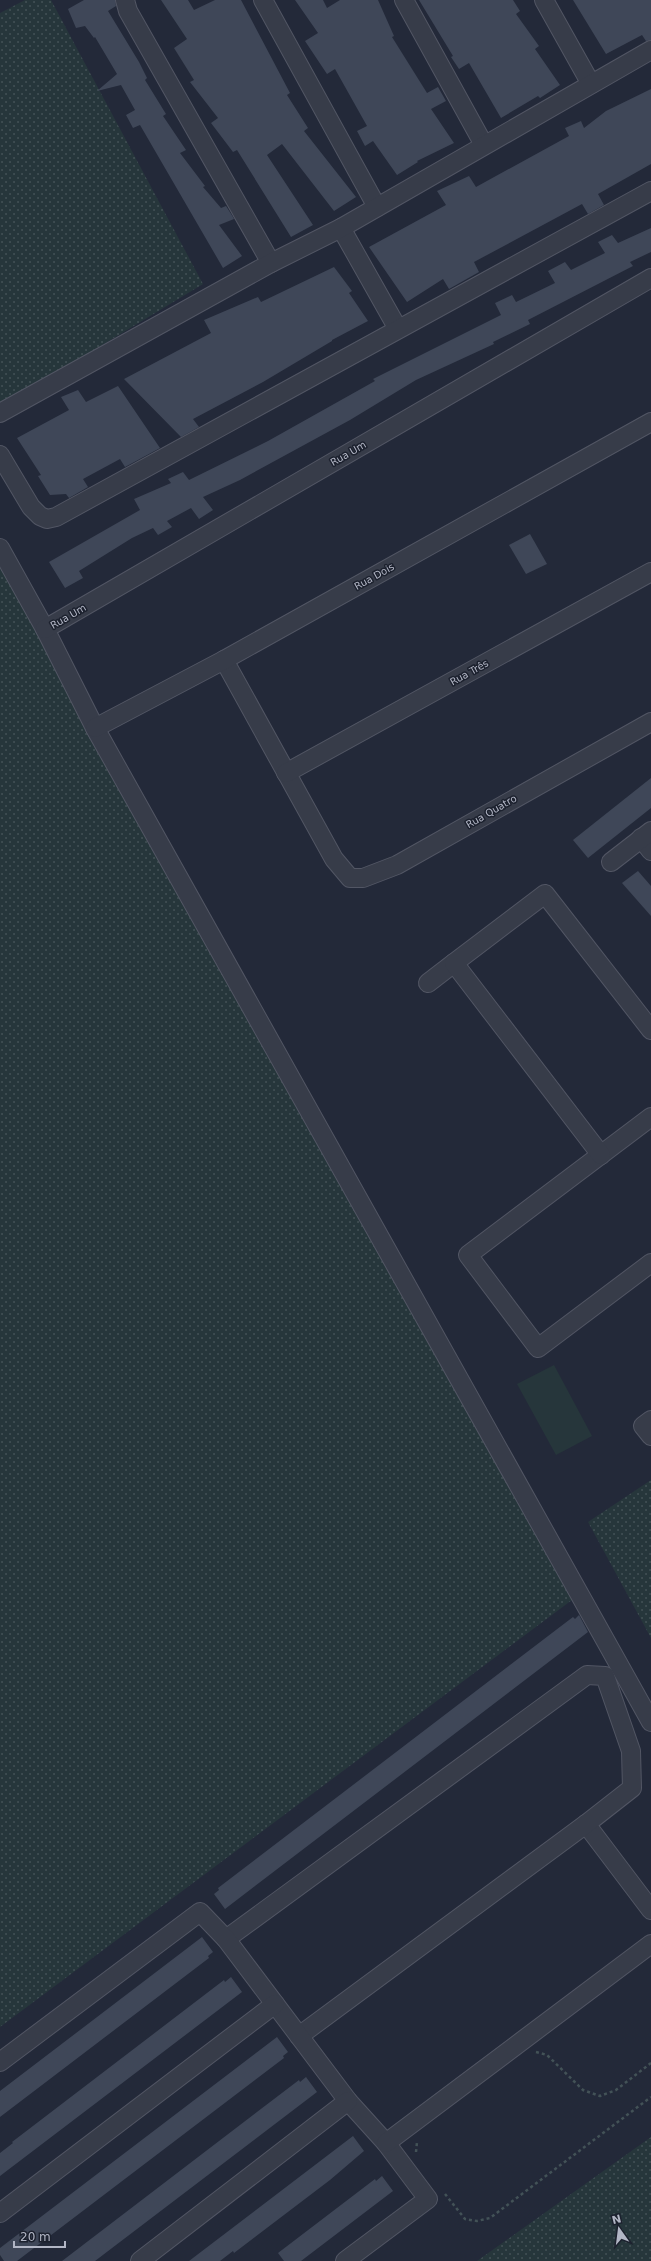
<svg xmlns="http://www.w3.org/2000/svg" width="651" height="2261" font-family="'DejaVu Sans',sans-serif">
  <defs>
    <pattern id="grass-dots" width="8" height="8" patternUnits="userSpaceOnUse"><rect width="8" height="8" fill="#26363b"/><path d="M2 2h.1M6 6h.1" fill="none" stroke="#435156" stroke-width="1.8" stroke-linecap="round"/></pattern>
  </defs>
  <rect width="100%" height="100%" fill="#232939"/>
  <!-- grass -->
  <g fill="url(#grass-dots)">
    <path d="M 25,0 L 51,0 L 203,284 L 0,407 L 0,13 Z"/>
    <path d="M 0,563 L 576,1597 L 0,2027 Z"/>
    <path d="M 651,1480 L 651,1638 L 588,1522 Z"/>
    <path d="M 651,2137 L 651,2261 L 477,2261 Z"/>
  </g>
  <!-- pitch -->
  <path fill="#26363b" d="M 554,1365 L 592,1436 L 556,1455 L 517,1384 Z"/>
  <!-- building -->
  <g fill="#3f4758">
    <path d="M 84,0 L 115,0 L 116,6 L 108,11 L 139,62 L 147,78 L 145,80 L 166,114 L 163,116 L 186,150 L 180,153 L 205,186 L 203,187 L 221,208 L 226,206 L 233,217 L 234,219 L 219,225 L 242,256 L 223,268 L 140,125 L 133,128 L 126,115 L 135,110 L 121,85 L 97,91 L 117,74 L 95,37 L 94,38 L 85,26 L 76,28 L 68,9 Z"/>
    <path d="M 161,0 L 188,0 L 194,10 L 215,0 L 241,0 L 290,93 L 287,95 L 308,128 L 304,131 L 356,197 L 334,211 L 282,144 L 267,155 L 313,225 L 291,237 L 237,150 L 233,152 L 211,123 L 218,118 L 190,82 L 194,80 L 174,48 L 187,39 Z"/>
    <path d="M 295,0 L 323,0 L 327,8 L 340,0 L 378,0 L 394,36 L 392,37 L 427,93 L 438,87 L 446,101 L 431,109 L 454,143 L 417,161 L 418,162 L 397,175 L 373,141 L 365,146 L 357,131 L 367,126 L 335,69 L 327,74 L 305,41 L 318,33 Z"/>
    <path d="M 419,0 L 513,0 L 520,11 L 516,14 L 539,46 L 535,49 L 560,85 L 540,98 L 538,96 L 501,118 L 469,63 L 459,69 L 451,57 L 453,56 Z"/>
    <path d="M 573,0 L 651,0 L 651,40 L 646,41 L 642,35 L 606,54 Z"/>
    <path d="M 651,89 L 651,164 L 598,194 L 604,205 L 588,214 L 582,204 L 474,262 L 479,272 L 449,289 L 443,279 L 407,302 L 369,247 L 446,205 L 437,191 L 469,176 L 476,187 L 569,136 L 565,128 L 581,121 L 584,128 L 606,111 Z"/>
    <path d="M 651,228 L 651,252 L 630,262 L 633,266 L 528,320 L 530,324 L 493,342 L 494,344 L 416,380 L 350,420 L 240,480 L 203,497 L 213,510 L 199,519 L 191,508 L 167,521 L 172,527 L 158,535 L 153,528 L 132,538 L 79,571 L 83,578 L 65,588 L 49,562 L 140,510 L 134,499 L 171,483 L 168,479 L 183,472 L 189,480 L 268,441 L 375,381 L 373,379 L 501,315 L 495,303 L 512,295 L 516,302 L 555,283 L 548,271 L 565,262 L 571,270 L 605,253 L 598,242 L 612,235 L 618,243 Z"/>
    <path d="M 334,267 L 352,291 L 349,293 L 368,321 L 332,340 L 332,341 L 263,382 L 193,419 L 199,427 L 181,437 L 124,379 L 211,333 L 204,320 L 258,297 L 261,302 Z"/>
    <path d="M 118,386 L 160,448 L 125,467 L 120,459 L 83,479 L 88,487 L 69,498 L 66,494 L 50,495 L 38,476 L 41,475 L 17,438 L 69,410 L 61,397 L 78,390 L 86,402 Z"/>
    <path d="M 530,534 L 547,564 L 526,574 L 509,545 Z"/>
    <path d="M 651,778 L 651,808 L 588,858 L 573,840 Z"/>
    <path d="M 638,871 L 651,886 L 651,916 L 622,883 Z"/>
    <path d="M 579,1615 L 588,1632 L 225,1909 L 214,1894 L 219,1890 L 218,1888 L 573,1617 L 575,1619 Z"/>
    <path d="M 202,1937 L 213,1952 L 208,1956 L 209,1958 L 0,2117 L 0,2091 Z"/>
    <path d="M 231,1977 L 242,1992 L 0,2176 L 0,2153 L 13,2143 L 12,2142 L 224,1980 L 225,1982 Z"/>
    <path d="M 277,2037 L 288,2052 L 283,2056 L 284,2058 L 17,2261 L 4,2261 L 0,2255 L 0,2248 Z"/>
    <path d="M 306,2077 L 317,2092 L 95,2261 L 62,2261 L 299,2080 L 300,2082 Z"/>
    <path d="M 353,2136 L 364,2151 L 330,2180 L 234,2253 L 233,2251 L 220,2261 L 189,2261 Z"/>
    <path d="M 382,2176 L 393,2191 L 301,2261 L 284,2261 L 278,2253 L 375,2179 L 376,2181 Z"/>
  </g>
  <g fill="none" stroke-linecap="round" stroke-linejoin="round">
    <!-- minor casing -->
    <g stroke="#525664" stroke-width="20">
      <g id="minor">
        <path d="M 125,0 L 128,11 L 271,263"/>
        <path d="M 263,0 L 377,207"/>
        <path d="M 404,0 L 484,145"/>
        <path d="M 544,0 L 591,84"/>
        <path d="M 341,228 L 398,329"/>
        <path d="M 0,413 L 271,263 L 341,228 L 651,50"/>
        <path d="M 0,455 L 31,507 L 40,516 L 47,519 L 56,517 L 651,191"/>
        <path d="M 0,548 L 45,629 L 95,728 L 651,1722"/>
        <path d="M 45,629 L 651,278"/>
        <path d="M 224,660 L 334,859 L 350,878 L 363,878 L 397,865 L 651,722"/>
        <path d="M 95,728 L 224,660 L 651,422"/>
        <path d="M 286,773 L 651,572"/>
        <path d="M 641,838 L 651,851"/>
        <path d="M 611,862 L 651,831"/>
        <path d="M 428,983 L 454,963"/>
        <path d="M 651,1117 L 468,1255 L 538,1348 L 651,1263"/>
        <path d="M 601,1155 L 454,963 L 545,894 L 651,1030"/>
        <path d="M 651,1420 L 643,1426 L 651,1436"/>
        <path d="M 586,1824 L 651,1910"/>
        <path d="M 226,1939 L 587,1675 L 605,1676 L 631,1751 L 632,1788 L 586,1824 L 299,2036"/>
        <path d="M 0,2062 L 200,1912 L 226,1939 L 348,2101 L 386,2143 L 428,2199 L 345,2261"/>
        <path d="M 386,2143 L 651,1944"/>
        <path d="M 0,2213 L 275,2004"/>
        <path d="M 140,2261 L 348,2101"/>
      </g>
    </g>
    <!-- path -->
    <g stroke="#435257" stroke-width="2.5" stroke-dasharray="3 3" stroke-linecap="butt">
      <path d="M 536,2052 L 547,2055 L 583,2090 L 600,2096 L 616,2090 L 651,2063"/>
      <path d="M 416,2152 L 417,2142"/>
      <path d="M 445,2194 L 465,2219 L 477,2221 L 490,2218 L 651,2097"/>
    </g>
    <!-- minor -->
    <use href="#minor" stroke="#373c49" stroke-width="18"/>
  </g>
  <g text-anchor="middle" stroke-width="3" stroke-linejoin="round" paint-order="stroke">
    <!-- street labels -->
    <g font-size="10" fill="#b2b6c5" stroke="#1c212e">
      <text transform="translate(348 453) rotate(-30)" y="4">Rua Um</text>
      <text transform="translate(374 576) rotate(-29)" y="4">Rua Dois</text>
      <text transform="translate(68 616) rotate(-30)" y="4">Rua Um</text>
      <text transform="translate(469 672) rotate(-29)" y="4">Rua Três</text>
      <text transform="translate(491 811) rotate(-30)" y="4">Rua Quatro</text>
    </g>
  </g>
  <!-- north arrow -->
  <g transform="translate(619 2229) rotate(346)" stroke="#1c212e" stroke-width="3" paint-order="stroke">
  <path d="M0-3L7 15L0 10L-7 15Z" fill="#b2b6c5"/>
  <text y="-6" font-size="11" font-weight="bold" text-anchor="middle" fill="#b2b6c5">N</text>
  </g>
  <!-- scale -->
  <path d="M14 2241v6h51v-6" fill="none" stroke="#b2b6c5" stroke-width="2"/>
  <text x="20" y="2241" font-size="12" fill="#b2b6c5" stroke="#1c212e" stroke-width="3" paint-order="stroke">20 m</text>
</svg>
